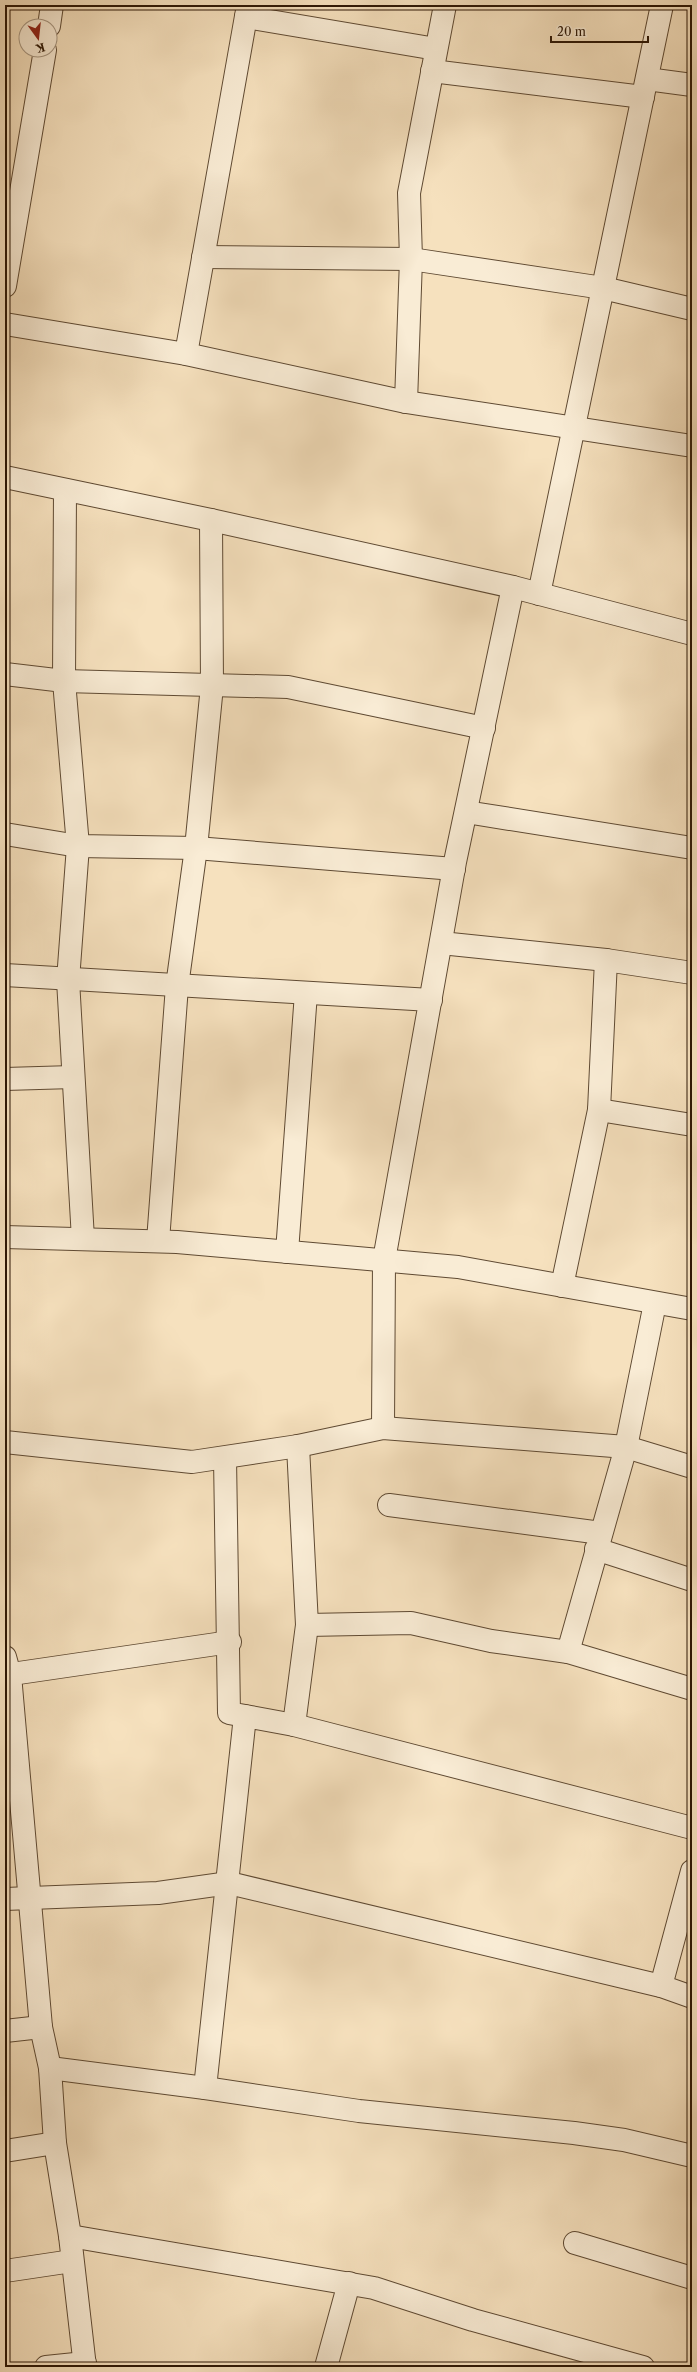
<svg xmlns="http://www.w3.org/2000/svg" width="697" height="2372" font-family="'Libre Caslon Text',serif">
  <rect width="100%" height="100%" fill="#f6e1be"/>
  <filter id="stains"><feTurbulence type="fractalNoise" baseFrequency=".005" numOctaves="4"/><feColorMatrix values="0 0 0 0 .2 0 0 0 0 .09 0 0 0 0 .02 0 0 0 .5 -.17"/></filter>
  <radialGradient id="worn" r=".72"><stop offset=".6" stop-color="#630" stop-opacity="0"/><stop offset="1" stop-color="#630" stop-opacity=".3"/></radialGradient>
  <g fill="none" stroke-linecap="round" stroke-linejoin="round">
    <!-- minor casing -->
    <g stroke="#5f4a33" stroke-width="24">
      <g id="minor">
        <path d="M 246,17 L 436,49"/>
        <path d="M 49,26 L 52,5"/>
        <path d="M 432,71 L 643,97"/>
        <path d="M 647,79 L 692,85"/>
        <path d="M 203,257 L 411,259 L 603,288 L 692,309"/>
        <path d="M 5,286 L 45,50"/>
        <path d="M 5,324 L 186,354 L 406,402 L 692,446"/>
        <path d="M 186,354 L 248,5"/>
        <path d="M 406,402 L 411,259 L 409,193 L 445,5"/>
        <path d="M 5,477 L 211,520 L 513,587 L 692,634"/>
        <path d="M 65,490 L 64,681 L 78,846 L 68,980 L 83,1239"/>
        <path d="M 539,594 L 662,5"/>
        <path d="M 5,674 L 64,681 L 288,687 L 484,728"/>
        <path d="M 466,812 L 692,848"/>
        <path d="M 5,834 L 78,846 L 196,848 L 454,869"/>
        <path d="M 441,943 L 606,960 L 692,973"/>
        <path d="M 5,975 L 431,1000"/>
        <path d="M 5,1079 L 73,1077"/>
        <path d="M 599,1110 L 692,1125"/>
        <path d="M 5,1237 L 177,1242 L 458,1267 L 692,1309"/>
        <path d="M 158,1241 L 177,986 L 196,848 L 212,686 L 211,520"/>
        <path d="M 287,1252 L 306,993"/>
        <path d="M 562,1286 L 599,1110 L 606,960"/>
        <path d="M 383,1428 L 384,1260 L 455,862 L 513,587"/>
        <path d="M 5,1442 L 192,1462 L 298,1446 L 383,1428 L 626,1447 L 692,1467"/>
        <path d="M 225,1458 L 229,1713 L 245,1716"/>
        <path d="M 389,1505 L 601,1533"/>
        <path d="M 596,1549 L 692,1580"/>
        <path d="M 307,1625 L 411,1623 L 491,1641 L 568,1652 L 692,1689"/>
        <path d="M 568,1652 L 626,1447 L 655,1303"/>
        <path d="M 5,1657 L 10,1675 L 41,2027 L 50,2068 L 55,2143 L 70,2236 L 85,2367"/>
        <path d="M 5,1675 L 230,1642"/>
        <path d="M 294,1725 L 307,1625 L 298,1446"/>
        <path d="M 5,1899 L 158,1893 L 229,1883 L 661,1986 L 692,1997"/>
        <path d="M 661,1986 L 692,1871"/>
        <path d="M 5,2031 L 41,2027"/>
        <path d="M 50,2068 L 205,2088 L 359,2111 L 574,2133 L 624,2140 L 692,2156"/>
        <path d="M 205,2088 L 245,1716 L 294,1725 L 692,1828"/>
        <path d="M 5,2151 L 55,2143"/>
        <path d="M 70,2236 L 374,2288 L 473,2320 L 643,2367"/>
        <path d="M 575,2243 L 692,2278"/>
        <path d="M 5,2271 L 72,2261"/>
        <path d="M 46,2367 L 85,2363"/>
        <path d="M 326,2367 L 349,2283"/>
      </g>
    </g>
    <!-- minor -->
    <use href="#minor" stroke="#f9ecd5" stroke-width="22"/>
  </g>
  <!-- margin -->
  <rect width="697" height="2372" fill="none" stroke="#f6e1be" stroke-width="20"/>
  <rect x="6" y="6" width="685" height="2360" fill="none" stroke="#2d1705" stroke-width="2"/>
  <rect x="10" y="10" width="677" height="2352" fill="none" stroke="#2d1705"/>
  <!-- north arrow -->
  <g transform="translate(38 38) rotate(165)"><circle r="19" fill="#f9ecd5" stroke="#a79782"/>
  <path d="M0-3L7 15L0 10L-7 15Z" fill="#8f2418"/>
  <text y="-6" font-size="11" font-weight="bold" text-anchor="middle" fill="#2d1705">K</text>
  </g>
  <!-- scale -->
  <path d="M551 36v6h97v-6" fill="none" stroke="#2d1705" stroke-width="2"/>
  <text x="557" y="36" font-size="12" fill="#2d1705" stroke="#f9ecd5" stroke-width="3" paint-order="stroke">20 m</text>
  <rect width="100%" height="100%" filter="url(#stains)"/>
  <rect width="100%" height="100%" fill="url(#worn)"/>
</svg>
